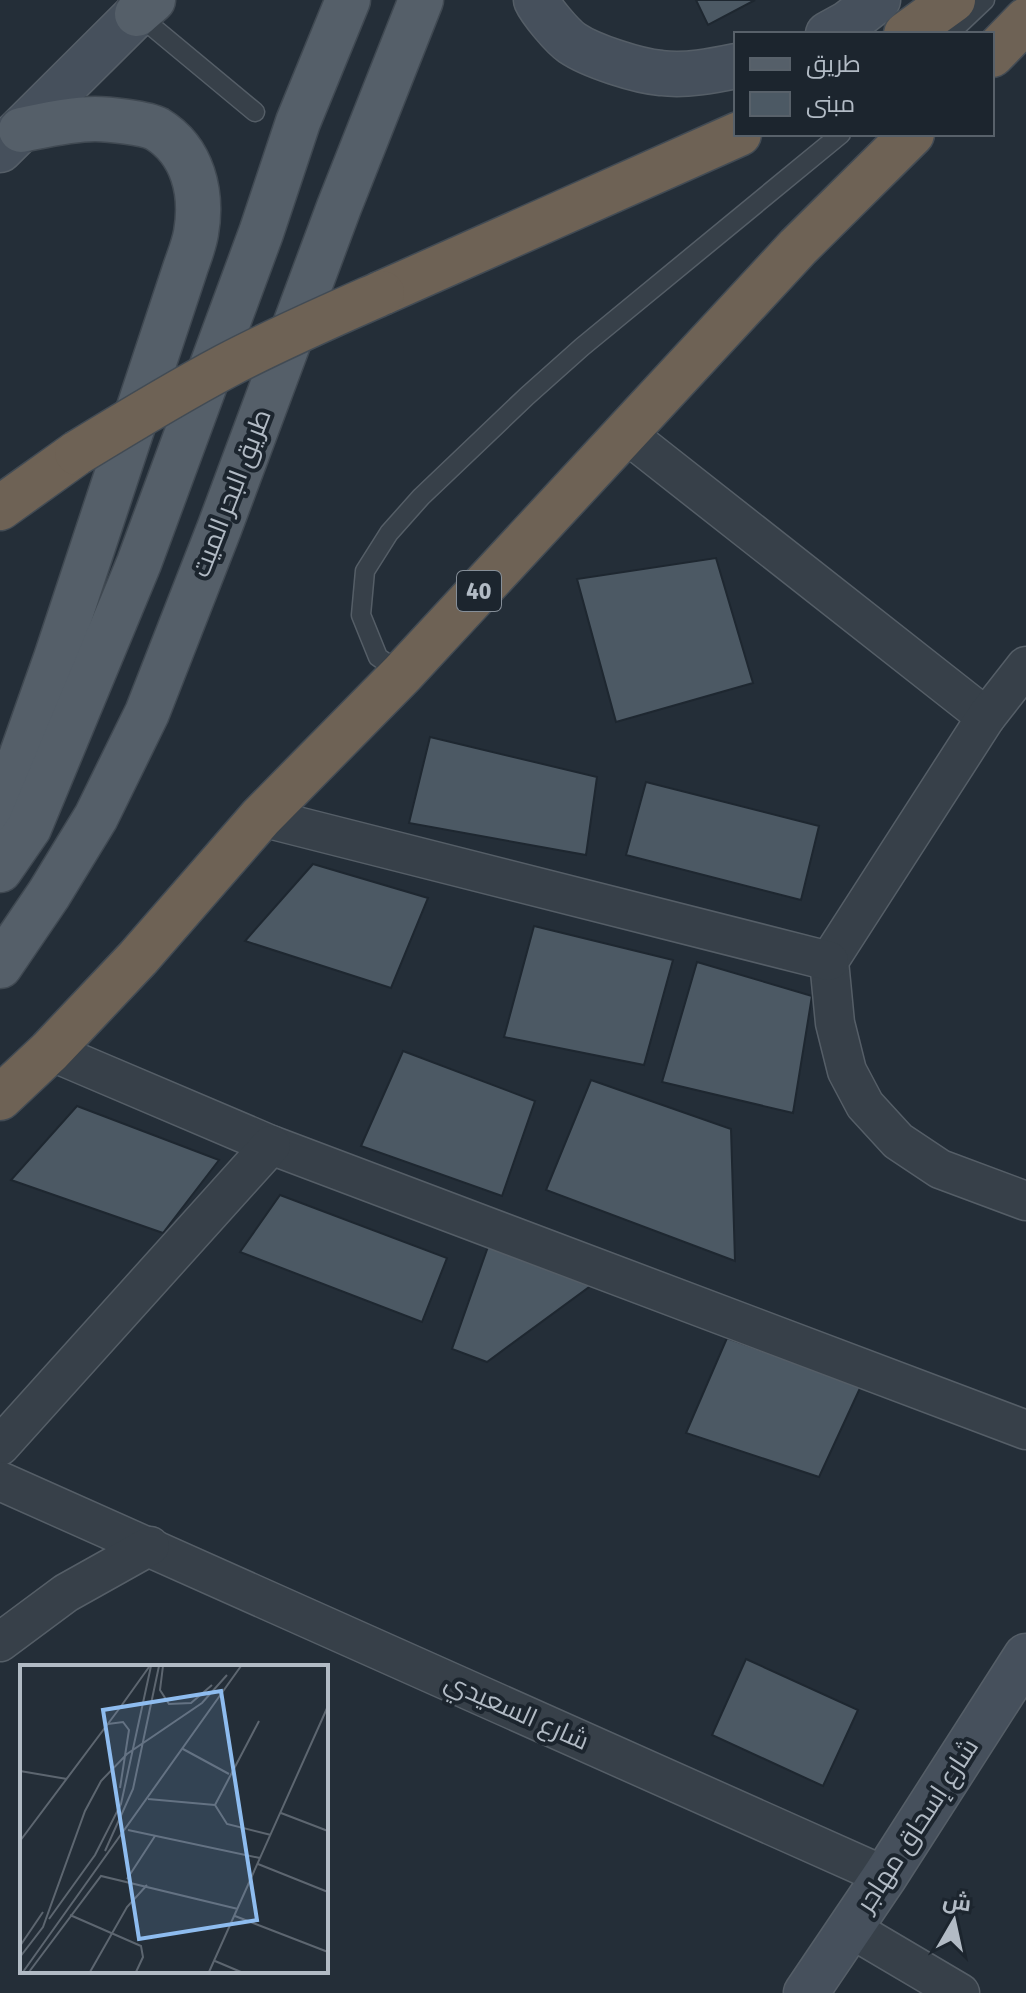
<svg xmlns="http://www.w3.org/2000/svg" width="1026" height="1993" font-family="'Fira Sans Condensed',Cairo,sans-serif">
  <rect width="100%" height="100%" fill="#242e38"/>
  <!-- building -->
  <g fill="#4c5964" stroke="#1e2730" stroke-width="2">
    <path d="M 696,0 L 755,0 L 708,25 Z"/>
    <path d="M 716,558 L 753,683 L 616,722 L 577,579 Z"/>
    <path d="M 430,737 L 597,777 L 586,855 L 409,823 Z"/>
    <path d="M 646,782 L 819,826 L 801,900 L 626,855 Z"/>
    <path d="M 313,864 L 428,898 L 391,988 L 245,941 Z"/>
    <path d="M 534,926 L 673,960 L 644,1065 L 504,1037 Z"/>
    <path d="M 697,962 L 812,996 L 793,1113 L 662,1082 Z"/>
    <path d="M 403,1051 L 535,1101 L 502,1196 L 361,1146 Z"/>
    <path d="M 591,1080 L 731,1129 L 735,1261 L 546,1190 Z"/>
    <path d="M 77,1106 L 219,1160 L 163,1233 L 11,1180 Z"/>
    <path d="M 280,1195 L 447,1258 L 422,1322 L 240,1252 Z"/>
    <path d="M 490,1241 L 600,1279 L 487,1362 L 452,1349 Z"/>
    <path d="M 727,1338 L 861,1386 L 819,1477 L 686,1433 Z"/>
    <path d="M 746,1659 L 858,1710 L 823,1786 L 712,1735 Z"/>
  </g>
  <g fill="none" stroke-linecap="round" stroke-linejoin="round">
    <!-- lane casing -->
    <g stroke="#555e67" stroke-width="21">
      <g id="lane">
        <path d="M 137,14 L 255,112"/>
        <path d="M 949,34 L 985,0"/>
        <path d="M 402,674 L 378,657 L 361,615 L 365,571 L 389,533 L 421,497 L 527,396 L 582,347 L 841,134"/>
      </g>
    </g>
    <!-- street casing -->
    <g stroke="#555e67" stroke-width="41">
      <g id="street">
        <path d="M 624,432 L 986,717"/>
        <path d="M 1026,666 L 986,717 L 829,961 L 835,1023 L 847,1071 L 865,1105 L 898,1141 L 940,1169 L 1026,1201"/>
        <path d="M 261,817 L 829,961"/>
        <path d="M 50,1051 L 271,1145 L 1026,1430"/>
        <path d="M 0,1446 L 271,1145"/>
        <path d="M 0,1481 L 885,1876"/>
        <path d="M 0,1642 L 66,1593 L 150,1546"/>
        <path d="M 850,1928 L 960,1993"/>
      </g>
    </g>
    <!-- secondary casing -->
    <g stroke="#555e67" stroke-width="47">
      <g id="secondary">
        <path d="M 536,0 C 541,11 562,36 572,43 C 591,56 638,71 661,73 C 686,76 712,71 736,66"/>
        <path d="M 828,34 L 848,23 L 878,0"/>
        <path d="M 0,150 L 137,14"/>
        <path d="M 806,1993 L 885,1876 L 1026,1656"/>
      </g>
    </g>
    <!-- primary casing -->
    <g stroke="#404952" stroke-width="47">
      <g id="primary">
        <path d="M 137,14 L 153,0"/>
        <path d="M 0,816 L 56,658 L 185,269 C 189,257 194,245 196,233 C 203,193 193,151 157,129 C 146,123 108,119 95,119 C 70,119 46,125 21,130"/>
        <path d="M 0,870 L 29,828 L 139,563 L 261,233 L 298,122 L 348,0"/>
        <path d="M 0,966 L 49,894 L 96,817 L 147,713 L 219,529 L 339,207 L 421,0"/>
      </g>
    </g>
    <!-- highway casing -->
    <g stroke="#424b54" stroke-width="47">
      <g id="highway">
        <path d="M 906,34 L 953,0"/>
        <path d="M 992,55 L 1026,20"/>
        <path d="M 382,293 L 739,134"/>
        <path d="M 0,508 L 77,453"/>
        <path d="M 0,1098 L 50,1051 L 138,958 L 261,817 L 402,674 L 798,247 L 912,134"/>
      </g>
    </g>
    <!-- lane -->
    <use href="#lane" stroke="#374049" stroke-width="18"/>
    <!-- street -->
    <use href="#street" stroke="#374049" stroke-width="38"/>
    <!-- secondary -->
    <use href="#secondary" stroke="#46505c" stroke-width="44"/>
    <!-- primary -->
    <use href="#primary" stroke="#555f69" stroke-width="44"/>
    <!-- highway -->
    <use href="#highway" stroke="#6e6255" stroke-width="44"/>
    <!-- highway-bridge casing -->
    <g stroke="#424b54" stroke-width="47" stroke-linecap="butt">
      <path id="highway-bridge" d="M 77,453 C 126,423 175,393 226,366 C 277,339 330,316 382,293"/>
    </g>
    <!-- highway-bridge -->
    <use href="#highway-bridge" stroke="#6e6255" stroke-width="44"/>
  </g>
  <g text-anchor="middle" stroke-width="8" stroke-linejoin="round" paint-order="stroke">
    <!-- shield labels -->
    <rect fill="#1c252e" stroke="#858e98" stroke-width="2" x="457" y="571" width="44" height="40" rx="6"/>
    <g font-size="24" font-weight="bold" fill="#b2bbc5">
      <text x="479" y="599">40</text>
    </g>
    <!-- street labels -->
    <g font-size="26" fill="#b2bbc5" stroke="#1c252e">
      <text transform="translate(231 493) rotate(-69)" y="9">طريق البحر الميت</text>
      <text transform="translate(517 1711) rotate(24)" y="9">شارع السعيدي</text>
      <text transform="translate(917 1825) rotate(-57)" y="9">شارع إسحاق مهاجر</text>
    </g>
  </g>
  <!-- overview -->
  <g transform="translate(20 1665)">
    <rect width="308" height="308" fill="#242e38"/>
    <path fill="none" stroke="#5d6670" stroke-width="2" d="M 143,1 L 140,25 L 149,39 L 171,38 L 192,20M 99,44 L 129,2M 239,56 L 195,140 L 207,159 L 251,170M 88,59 L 103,57 L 109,65 L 100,123M 163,84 L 209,109M 0,106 L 47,114M 128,134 L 195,140M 261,148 L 308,166M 108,165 L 240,193M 0,176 L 99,44M 85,186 L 113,124 L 139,1M 238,199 L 308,227M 107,214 L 135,171M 50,250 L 121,281 L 123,292 L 116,307M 215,251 L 308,287M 29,254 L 75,190 L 101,139 L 131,1M 0,281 L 23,247M 0,292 L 23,262 L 65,146 L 81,116 L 107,89 L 182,38 L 207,10M 195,296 L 221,307M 3,307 L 221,1M 9,307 L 81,211 L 218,244M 70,307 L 107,242 L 127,220M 189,307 L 308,41"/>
    <path fill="#8ebcef" fill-opacity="0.15" stroke="#8ebcef" stroke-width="4" d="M 201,26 L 237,255 L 119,274 L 83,45 Z"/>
    <rect width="308" height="308" fill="none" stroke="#b2bbc5" stroke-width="4"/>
  </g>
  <!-- legend -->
  <rect x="734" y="32" width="260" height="104" fill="#1c252e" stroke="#58616a" stroke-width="2"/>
  <rect x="750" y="58" width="40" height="12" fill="#555f69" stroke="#58616a" stroke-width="2"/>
  <text x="806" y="72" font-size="24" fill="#b2bbc5">طريق</text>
  <rect x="750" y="92" width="40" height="24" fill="#4c5964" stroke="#58616a" stroke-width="2"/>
  <text x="806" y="112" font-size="24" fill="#b2bbc5">مبنى</text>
  <!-- north arrow -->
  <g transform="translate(954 1921) rotate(9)" stroke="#1c252e" stroke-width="6" paint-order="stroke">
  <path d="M0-6L14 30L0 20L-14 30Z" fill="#b2bbc5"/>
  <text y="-12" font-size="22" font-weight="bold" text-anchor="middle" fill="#b2bbc5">ش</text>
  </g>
</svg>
